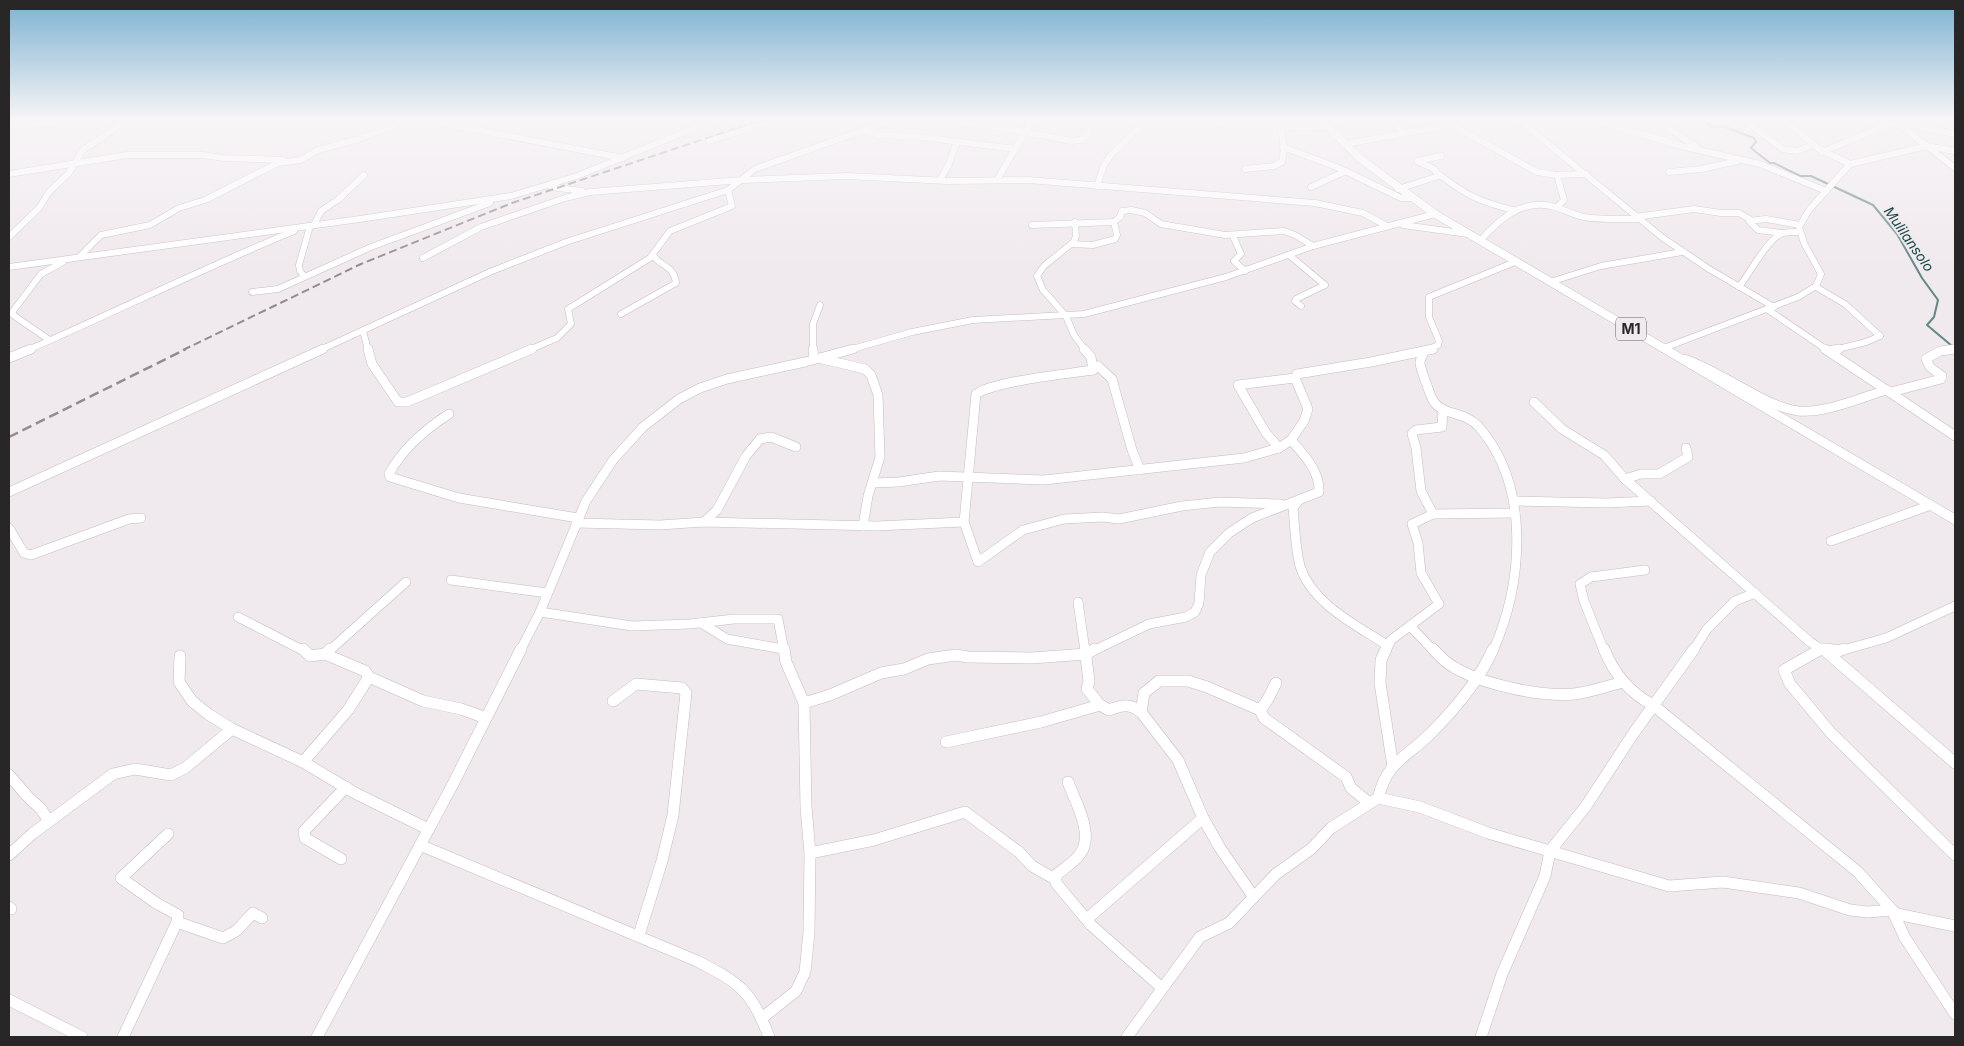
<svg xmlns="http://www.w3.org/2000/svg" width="1964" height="1046" font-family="Inter,sans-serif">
  <rect width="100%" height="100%" fill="#f0e9ed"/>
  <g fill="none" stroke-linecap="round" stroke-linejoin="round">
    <!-- stream -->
    <path stroke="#618786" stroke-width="2" d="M 1702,120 L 1712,127 L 1725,127 L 1754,138 L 1756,142 L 1751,148 L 1770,163 L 1774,163 L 1800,176 L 1811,176 L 1873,205 L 1897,234 L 1922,278 L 1938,300 L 1934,317 L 1927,325 L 1952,346"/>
    <!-- street-far2 casing -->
    <g stroke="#c4bdc1" stroke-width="7">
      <g id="street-far2">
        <path d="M 426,120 L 623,158"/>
        <path d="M 1198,120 L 1234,126 L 1327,127"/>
        <path d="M 1393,120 L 1404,133"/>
        <path d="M 1519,120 L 1663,238 L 1709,269 L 1774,307"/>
        <path d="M 1584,120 L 1611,125 L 1685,147 L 1760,164 L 1826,191"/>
        <path d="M 1657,120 L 1699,149"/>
        <path d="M 1744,120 L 1783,149 L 1797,151 L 1813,145"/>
        <path d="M 1785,120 L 1819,149 L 1850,164"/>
        <path d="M 1869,120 L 1890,124"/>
        <path d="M 1745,121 L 1785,121"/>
        <path d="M 1323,122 L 1342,120"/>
        <path d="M 1896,122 L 1955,168"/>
        <path d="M 962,123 L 1009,129 L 1072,141 L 1081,140 L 1089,134"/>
        <path d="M 1907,124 L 1955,134"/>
        <path d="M 1452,125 L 1537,172 L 1557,175 L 1586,174"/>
        <path d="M 9,126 L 97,120"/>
        <path d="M 866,131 L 880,135 L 922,137 L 1015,149"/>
        <path d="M 709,141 L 776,120"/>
        <path d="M 1345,144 L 1476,120"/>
        <path d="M 1283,147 L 1339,168 L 1401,198 L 1411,198"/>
        <path d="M 1822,152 L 1890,124 L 1900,125"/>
        <path d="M 1245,169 L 1274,166 L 1282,162 L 1284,149 L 1281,127"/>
        <path d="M 1669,172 L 1701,169 L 1738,161"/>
        <path d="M 9,174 L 127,155 L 203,155 L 224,158 L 283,160"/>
        <path d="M 1440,175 C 1467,196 1481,202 1513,210"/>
        <path d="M 1557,175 L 1564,200 L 1557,207"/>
        <path d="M 940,180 L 949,164 L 957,141"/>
        <path d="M 997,180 L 1032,120"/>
        <path d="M 1097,186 L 1104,165 L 1111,155 L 1147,120"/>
        <path d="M 551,187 L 582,191"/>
        <path d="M 1311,187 L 1346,171"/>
        <path d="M 1398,189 L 1439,176 L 1434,169 L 1417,161 L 1441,156"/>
        <path d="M 1635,217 L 1694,209 L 1721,213 L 1739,213 L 1751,220"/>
        <path d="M 314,225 L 321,211 L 339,199 L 364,175"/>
        <path d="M 1032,225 L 1114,222"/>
        <path d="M 1403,225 L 1468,234"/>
        <path d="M 1782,233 L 1758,230 L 1749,221 L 1766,219 L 1800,225"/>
        <path d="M 1233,236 L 1241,254 L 1234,261 L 1245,271"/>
        <path d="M 9,237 L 39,208 L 49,192 L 69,173 L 82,151 L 127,120"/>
        <path d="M 1480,241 C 1500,218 1523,198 1555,207 C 1565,210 1574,215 1584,217 C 1602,220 1620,219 1638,219"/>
        <path d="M 1073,244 L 1076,236 L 1075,222"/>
        <path d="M 1289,255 L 1325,285 L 1296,299 L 1295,301 L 1301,306"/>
        <path d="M 79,257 L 101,235 L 150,225 L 179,208 L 205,200 L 278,163 L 301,160 L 318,150 L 359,139 L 405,120"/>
        <path d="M 423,258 L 481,227 L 565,198 L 590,192 L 742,180 L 847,176 L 948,181 L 1028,180 L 1315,203 L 1363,213 L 1387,226"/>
        <path d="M 9,267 L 360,219 L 511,196 L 577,176 L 714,120"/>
        <path d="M 304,276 L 300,271 L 299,265 L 310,226"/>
        <path d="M 1550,282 L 1601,266 L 1682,252"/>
        <path d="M 1739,287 C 1749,274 1769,237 1783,233 C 1788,232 1794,232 1799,232"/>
        <path d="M 1816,287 L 1845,304 L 1880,336 L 1866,342 L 1834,350"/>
        <path d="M 252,292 L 278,289 L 371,247 L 490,203"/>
        <path d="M 1767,309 L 1827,350"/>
        <path d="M 621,314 L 676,283 C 674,265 660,267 653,255"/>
        <path d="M 363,331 L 368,350"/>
        <path d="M 48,339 L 13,315 L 13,311 L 41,274 L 63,262"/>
        <path d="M 1664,348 L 1798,297 L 1816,286 L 1821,274 L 1804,243 L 1799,227 L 1809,210 L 1850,164 L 1927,146 L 1955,151"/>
        <path d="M 28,350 C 117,311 204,268 294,231"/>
        <path d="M 320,350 L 492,271 L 566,242 L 728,190 L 755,169 L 892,120"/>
        <path d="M 529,350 L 557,338 L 571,324 L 568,309 L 650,258 L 670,231 L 732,206 L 728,190"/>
        <path d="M 813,350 L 813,324 L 820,305"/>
        <path d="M 849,350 L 912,332 L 973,320 L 1084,314 L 1226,277 L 1313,246 L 1435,214"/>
        <path d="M 1085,350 L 1074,335 L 1066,316 L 1043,290 L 1037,276 L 1044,266 L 1071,244 L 1093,245 L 1115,239 L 1117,235 L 1114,222 L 1120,217 L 1122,211 L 1131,210 L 1145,213 L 1161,224 L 1225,235 L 1284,231 L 1295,235 L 1313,246"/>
        <path d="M 1428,350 L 1438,345 L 1439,341 L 1429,317 L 1429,297 L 1515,262"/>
        <path d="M 1949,350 L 1955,349"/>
      </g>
    </g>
    <!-- street-far1 casing -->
    <g stroke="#c4bdc1" stroke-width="10">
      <g id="street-far1">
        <path d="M 368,349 L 372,364 L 398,402 L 407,402 L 532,349"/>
        <path d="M 813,349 L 814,359"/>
        <path d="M 1084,349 L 1091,357 L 1093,370 L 1098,366 L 1112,379 L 1132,450 L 1140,470"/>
        <path d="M 1825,349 L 1955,436"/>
        <path d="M 1829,351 L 1839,349"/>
        <path d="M 1424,352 C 1423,355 1420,359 1420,363 C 1420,367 1431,398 1434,402 C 1444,416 1465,411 1479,427 C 1531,487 1523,583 1493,651"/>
        <path d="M 9,358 L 31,349"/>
        <path d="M 822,359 L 865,369 L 871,375 L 878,395 L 880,457 L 868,496 L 863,526"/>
        <path d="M 1684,359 C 1721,371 1763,406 1798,411 C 1824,414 1862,397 1887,390"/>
        <path d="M 1093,370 C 1067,374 995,381 976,394 L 964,522 L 978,562 L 1023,530 L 1064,519 L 1103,517 L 1119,519 L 1182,506 L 1220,502 L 1281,504"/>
        <path d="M 1891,392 L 1941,379 L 1942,376 L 1930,367 L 1926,359 L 1940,351 L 1955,349"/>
        <path d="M 1534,402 L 1562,429 L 1604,455 L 1625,479 L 1810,642 L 1824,651"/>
        <path d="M 449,414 C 424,430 403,448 389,474 L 390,477 L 459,498 L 578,518"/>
        <path d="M 1279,448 L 1266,433 L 1238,385 L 1295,378"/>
        <path d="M 1625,479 L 1641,474 L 1659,474 L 1688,457 L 1686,448"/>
        <path d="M 873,483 L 899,482 L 939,476 L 1044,480 L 1244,458 L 1279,448 L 1291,440 L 1304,421 L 1308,409 L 1295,378 L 1297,374 L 1371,362 L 1433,349"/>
        <path d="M 9,492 L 323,349"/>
        <path d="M 1299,500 L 1293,508 C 1295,527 1295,547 1300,566 C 1312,604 1356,625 1387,645"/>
        <path d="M 1514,501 L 1607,503 L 1651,501"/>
        <path d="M 1433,514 L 1421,491 L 1416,448 L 1412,434 L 1416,430 L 1442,427 L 1443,409"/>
        <path d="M 704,522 L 717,510 L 746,456 L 760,439 L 771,437 L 796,447"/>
        <path d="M 576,523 L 660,525 L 704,522 L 876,526 L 964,522"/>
        <path d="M 9,528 L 24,553 L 31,555 L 129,519 L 141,518"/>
        <path d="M 1831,541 L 1931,505"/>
        <path d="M 451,580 L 547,593"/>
        <path d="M 1078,602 L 1085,651"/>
        <path d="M 540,612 L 632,626 L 690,624 L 734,619 L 778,619 L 784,651"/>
        <path d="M 238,617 L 304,651"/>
        <path d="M 701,623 L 727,639 L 783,649"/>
        <path d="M 1410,626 L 1434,651"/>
        <path d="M 329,651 L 406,582"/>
        <path d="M 520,651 L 540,612 L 586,501 L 613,460 L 643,427 L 679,399 L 700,388 L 727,379 L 805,362 L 853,349"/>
        <path d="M 1093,651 L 1149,624 L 1186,617 L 1195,612 L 1199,603 L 1201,575 L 1210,552 L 1229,533 L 1252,518 L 1319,492 C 1320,471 1304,455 1291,440"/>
        <path d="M 1386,651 L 1391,640 L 1439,604 L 1421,573 L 1418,543 L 1412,524 L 1433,514 L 1515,513"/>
        <path d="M 1604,651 L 1584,601 L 1580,584 L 1591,577 L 1645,570"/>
        <path d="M 1693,651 L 1707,629 L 1735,601 L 1755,593"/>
        <path d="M 1819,651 L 1822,649 L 1837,651"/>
        <path d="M 1840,651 L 1886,638 L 1955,606"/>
      </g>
    </g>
    <!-- street casing -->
    <g stroke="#c4bdc1" stroke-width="12">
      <g id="street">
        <path d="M 303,649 L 310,656 L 325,654"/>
        <path d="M 330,649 L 325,654 L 365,671 L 369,677 L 423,701 L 461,709 L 486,718"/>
        <path d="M 1085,649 L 1089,681 L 1087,689 L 1100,705"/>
        <path d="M 1386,649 L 1381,660 L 1380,683 L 1393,767"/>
        <path d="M 1433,649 C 1440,657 1447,664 1457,669 C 1486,685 1541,697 1574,694 C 1591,692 1607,686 1623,682"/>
        <path d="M 1604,649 C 1614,674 1630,693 1653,705 L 1858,872 L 1892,910 L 1905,938 L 1955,1014"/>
        <path d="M 1821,649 L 1784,670 L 1790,684 L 1831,733 L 1955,855"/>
        <path d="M 1823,649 L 1955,763"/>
        <path d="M 1826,649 L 1839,651 L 1844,649"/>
        <path d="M 180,656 L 179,682 L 192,701 L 208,714 L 232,729 L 303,762 L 355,793 L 428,829"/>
        <path d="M 1276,683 C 1269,695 1270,699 1260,710 L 1264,718 L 1346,777 L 1351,788 L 1368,802"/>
        <path d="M 613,701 L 636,684 L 682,688 L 686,693 L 673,815 L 662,861 L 639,935"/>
        <path d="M 804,703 L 830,695 L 881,673 L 904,669 L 928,659 L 956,655 L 968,657 L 1032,658 L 1086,654 L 1095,649"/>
        <path d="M 1141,712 L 1144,693 L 1159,681 L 1188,681 L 1207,687 L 1260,710"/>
        <path d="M 946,742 L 1041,722 L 1100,705 L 1109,710 C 1122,705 1129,703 1141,712 L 1178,760 L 1203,818 L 1220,848 L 1253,896"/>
        <path d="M 303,762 L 348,710 L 369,677"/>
        <path d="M 9,775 L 28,797 L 41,809 L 49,821"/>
        <path d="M 1068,782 C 1075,801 1095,835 1080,854 C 1074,863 1064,868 1056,875 L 1056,883 L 1091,925 L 1162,988"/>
        <path d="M 1378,798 L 1420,807 L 1488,833 L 1669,886 L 1723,882 L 1799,893 L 1850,910 L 1868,912 L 1892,910 L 1897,914 L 1955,926"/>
        <path d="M 420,845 L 697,961 C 740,983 752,991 769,1037"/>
        <path d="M 810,853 L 874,840 L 965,812 L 1019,852 L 1032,866 L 1055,879"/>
        <path d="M 9,855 L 32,834 L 113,774 L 135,769 L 171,775 L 185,768 L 232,729"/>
        <path d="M 341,859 L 305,838 L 304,831 L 346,787"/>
        <path d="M 9,907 L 11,909"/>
        <path d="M 1087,919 L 1203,818"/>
        <path d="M 177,922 L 223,938 L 236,931 L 253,913 L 262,918"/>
        <path d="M 9,1000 L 82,1037"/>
        <path d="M 762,1018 L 796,991 L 805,972 L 809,932 L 810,853 L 806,807 L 804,703 L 786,662 L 784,649"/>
        <path d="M 123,1037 L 177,922 L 178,915 L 156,903 L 121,878 L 168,834"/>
        <path d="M 317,1037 L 453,784 L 521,649"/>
        <path d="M 1127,1037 L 1200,937 L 1229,923 L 1276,874 L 1311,849 L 1331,828 L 1378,798 C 1388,760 1405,759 1431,733 C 1455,709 1479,681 1493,649"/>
        <path d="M 1481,1037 L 1502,974 L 1545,876 L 1550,851 L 1586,806 L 1633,734 L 1694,649"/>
      </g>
    </g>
    <!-- primary casing -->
    <g stroke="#c4bdc1" stroke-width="1">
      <path id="primary" d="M 1317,120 L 1326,120 L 1364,157 L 1439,212 L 1955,514 L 1955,525 L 1431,216 L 1357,161 Z"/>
    </g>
    <!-- street-far2 -->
    <use href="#street-far2" stroke="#fff" stroke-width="6"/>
    <!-- street-far1 -->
    <use href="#street-far1" stroke="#fff" stroke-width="9"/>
    <!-- street -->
    <use href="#street" stroke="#fff" stroke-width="11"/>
    <!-- primary -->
    <use href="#primary" fill="#fff" fill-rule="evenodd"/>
    <!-- rail-far1 -->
    <path stroke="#918d8f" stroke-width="2" stroke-dasharray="8 4" stroke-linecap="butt" d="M 183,350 L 361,264 L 512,203 L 761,120"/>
    <!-- rail -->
    <path stroke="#918d8f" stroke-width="2.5" stroke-dasharray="10 5" stroke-linecap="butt" d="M 9,437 L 186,349"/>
  </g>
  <!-- sky -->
  <linearGradient id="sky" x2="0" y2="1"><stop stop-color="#7cb2d1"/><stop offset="0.45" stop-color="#f8f5f7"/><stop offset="1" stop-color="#f8f5f7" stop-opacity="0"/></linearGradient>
  <rect width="1964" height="267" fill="url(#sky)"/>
  <g text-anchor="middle" stroke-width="4" stroke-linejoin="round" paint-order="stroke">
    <!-- far-water labels -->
    <g font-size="14" font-style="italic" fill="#194a49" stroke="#f0e9ed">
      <text transform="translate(1909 239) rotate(55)" y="5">Mulilansolo</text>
    </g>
    <!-- shield labels -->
    <rect fill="#f0e9ed" stroke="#646062" stroke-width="1" x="1616" y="317.5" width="30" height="23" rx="4"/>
    <g font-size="14" font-weight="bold" fill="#282627">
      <text x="1631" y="334">M1</text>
    </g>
  </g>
  <!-- border -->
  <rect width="1964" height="1046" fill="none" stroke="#282627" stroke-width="20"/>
</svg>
